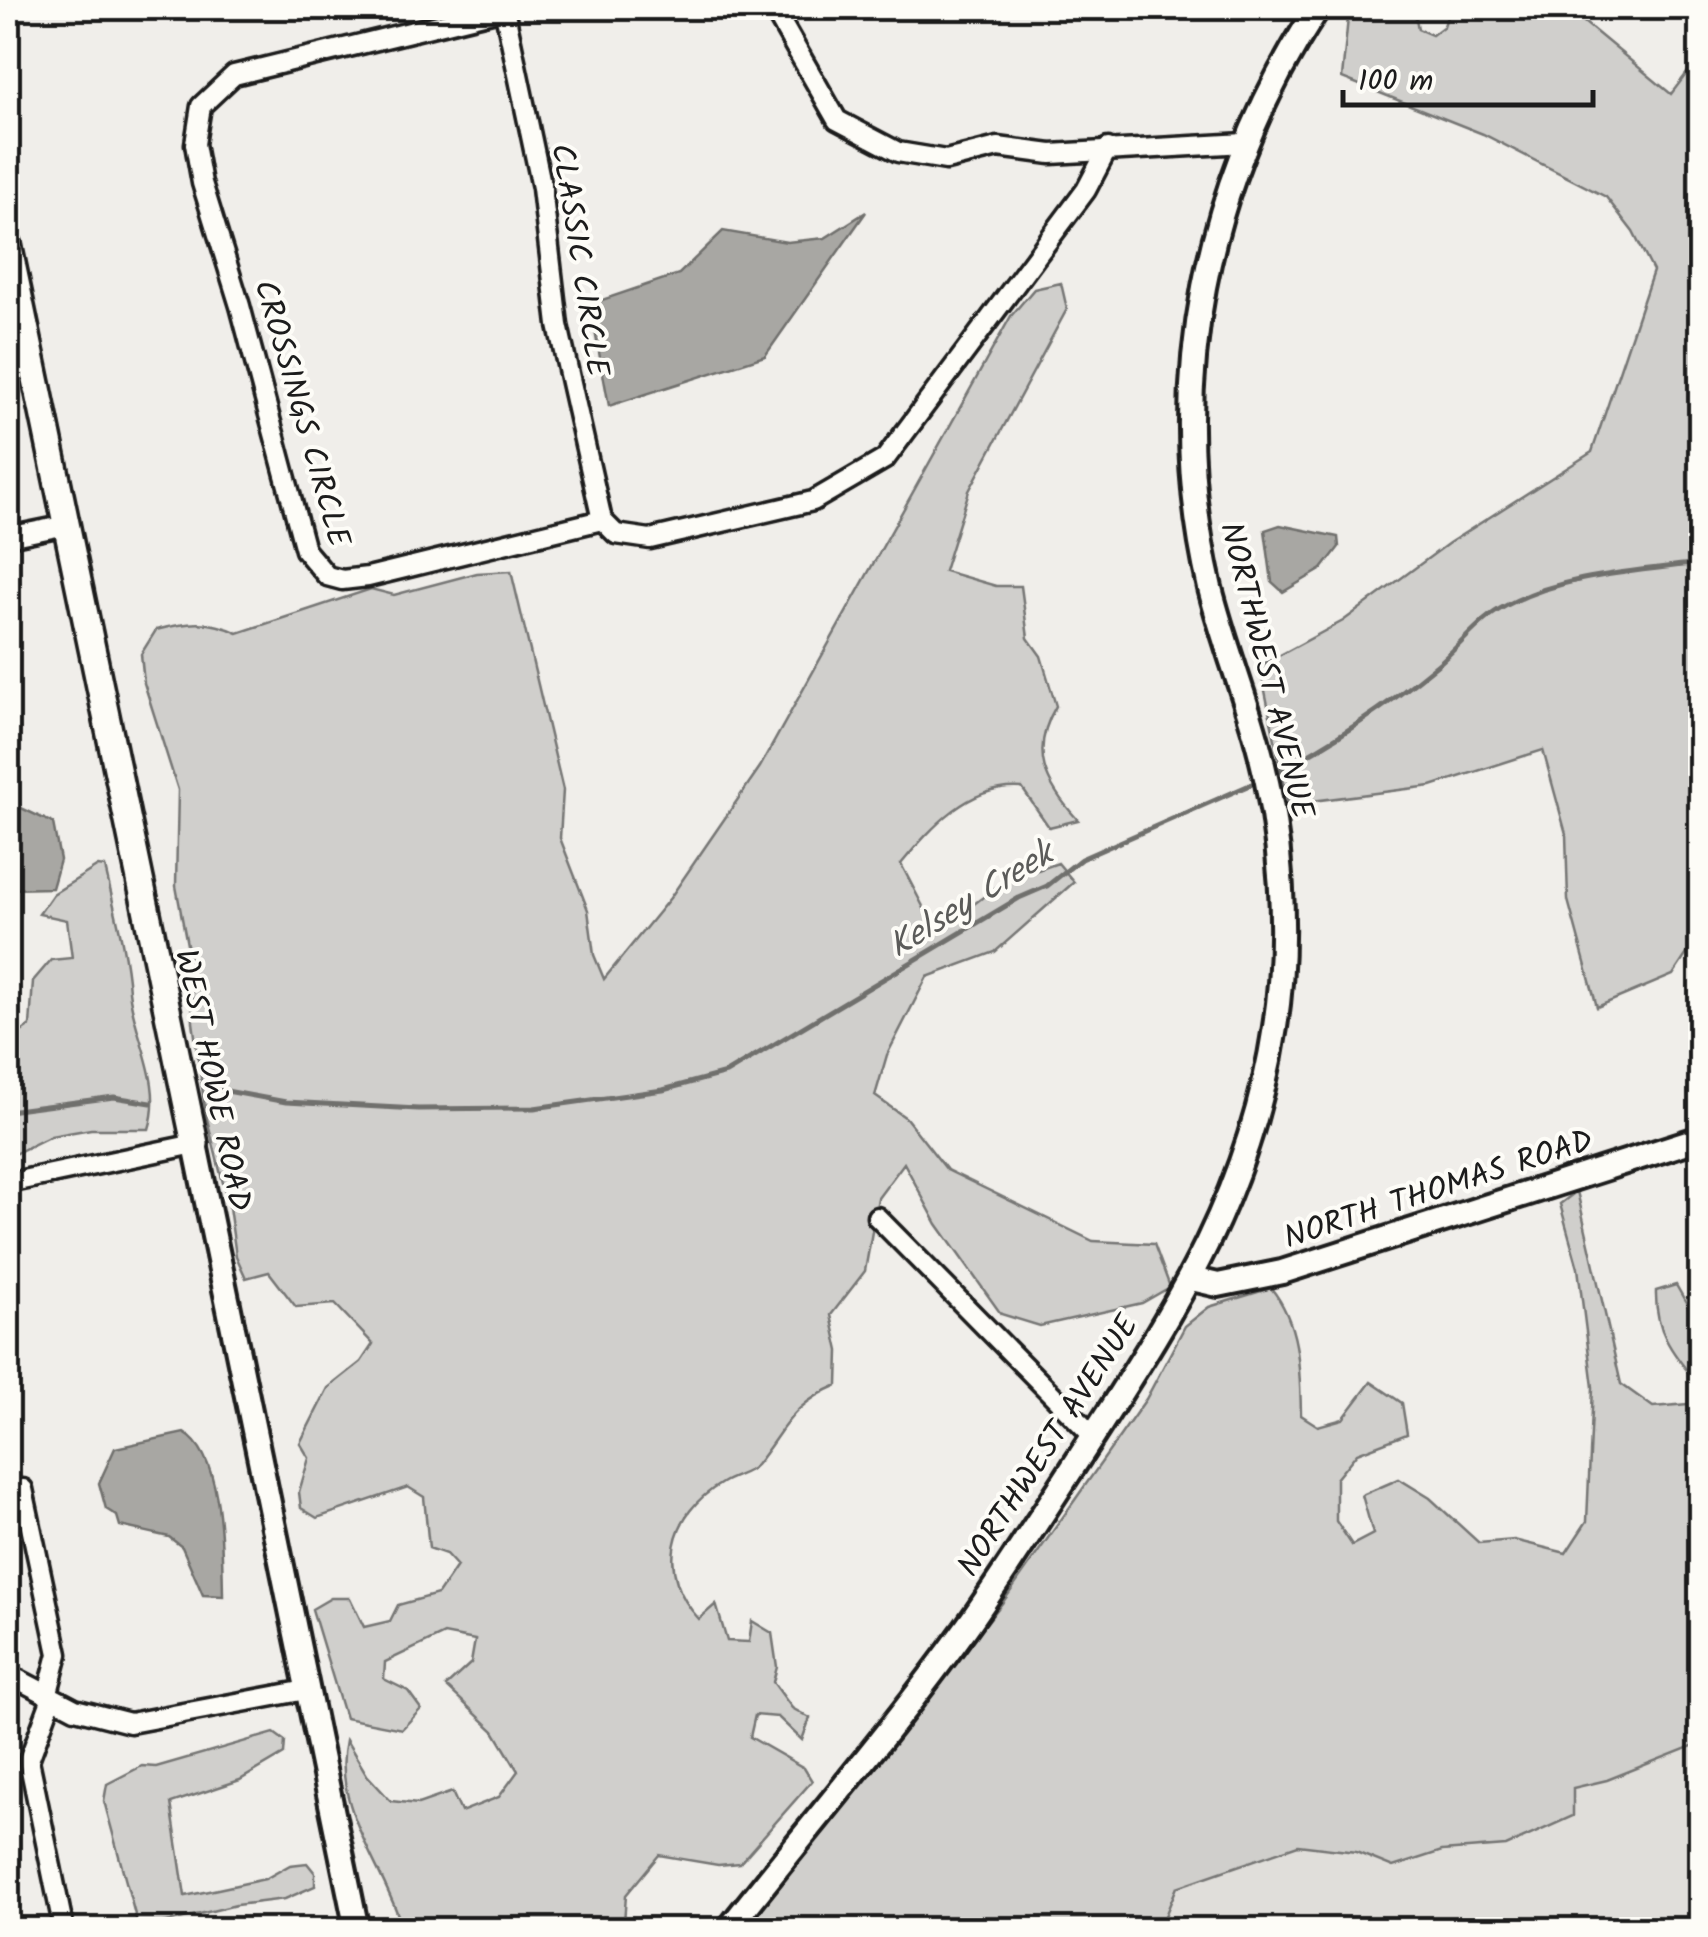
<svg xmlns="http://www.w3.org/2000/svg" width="1708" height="1937" font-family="Kalam,sans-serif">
  <rect width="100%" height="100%" fill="#f0eeea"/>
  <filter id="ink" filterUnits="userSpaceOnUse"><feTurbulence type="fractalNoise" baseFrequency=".01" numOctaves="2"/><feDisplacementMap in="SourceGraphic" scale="20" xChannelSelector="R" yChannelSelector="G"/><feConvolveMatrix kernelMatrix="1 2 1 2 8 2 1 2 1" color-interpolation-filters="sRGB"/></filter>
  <g filter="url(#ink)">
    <!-- built -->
    <path fill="#e0deda" d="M 1700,1743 L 1700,1929 L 1170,1930 L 1165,1916 L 1177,1887 L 1298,1845 L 1356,1852 L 1393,1867 L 1442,1851 L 1506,1846 L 1569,1801 L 1572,1788 L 1607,1780 Z"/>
    <!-- green -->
    <g fill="#d0cfcc" stroke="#767674" stroke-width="2.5">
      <path d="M 1349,8 L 1414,8 L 1418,29 L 1432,35 L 1444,26 L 1450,8 L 1567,8 L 1671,94 L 1700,56 L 1700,934 L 1673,975 L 1597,1007 L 1568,900 L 1566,834 L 1543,750 L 1431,786 L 1288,804 L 1260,666 L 1343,621 L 1449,543 L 1592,452 L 1653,271 L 1633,232 L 1606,197 L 1483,134 L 1342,78 Z"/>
      <path d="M 1061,283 L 1067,309 L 969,491 L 944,571 L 996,586 L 1021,586 L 1028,638 L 1041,656 L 1056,706 C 1029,752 1045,784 1078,820 L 1049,827 L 1022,788 C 969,784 932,827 901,864 L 929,918 L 962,913 L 1003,882 L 1058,863 L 1074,882 L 995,952 L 927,977 L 887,1055 L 875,1096 L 906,1118 L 947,1170 L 1093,1241 L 1154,1244 L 1170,1287 L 1142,1303 L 1040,1326 L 1001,1314 L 937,1224 L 904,1163 L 878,1198 L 865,1271 L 831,1315 L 839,1351 L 838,1385 C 790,1405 786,1428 756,1465 C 748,1474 733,1476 722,1483 C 669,1514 656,1573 699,1619 L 716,1604 L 727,1641 L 749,1642 L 752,1621 L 772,1633 L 777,1667 L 773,1682 L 792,1708 L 810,1718 L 802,1740 L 778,1717 L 755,1715 L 750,1737 L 804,1768 L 812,1781 L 740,1863 L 718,1865 L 659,1855 L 626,1895 L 624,1923 L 635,1929 L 396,1929 L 399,1918 C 379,1861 332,1802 346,1740 L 367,1775 L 391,1801 L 418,1804 L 452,1792 L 461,1812 L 499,1797 L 518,1771 L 494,1731 L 446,1686 L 471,1663 L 475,1640 L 444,1634 L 385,1662 L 384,1679 L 408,1691 L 421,1709 L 402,1729 L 345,1718 L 312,1609 L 331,1598 L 350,1598 L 364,1627 L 390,1621 L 398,1605 L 438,1594 L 457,1566 L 446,1554 L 429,1548 L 424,1497 L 408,1487 L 317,1518 L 301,1508 L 299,1492 L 309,1458 L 300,1443 L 328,1388 L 361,1362 L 373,1344 L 335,1304 L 296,1307 L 269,1272 L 246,1278 L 236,1256 L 229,1207 L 206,1115 L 193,1022 L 191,966 L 176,886 L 178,790 L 144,683 L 141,654 L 156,630 C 186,622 209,619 238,633 L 371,589 L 394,595 L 477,573 L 511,571 L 563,790 L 560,838 L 588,910 L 594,955 L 604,979 L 670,898 L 760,767 L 1011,316 L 1034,289 Z"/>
      <path d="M 98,866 L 105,867 C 114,908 126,950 129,991 C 134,1037 164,1082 149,1129 L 91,1129 L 51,1136 L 8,1157 L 8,1041 L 30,1026 L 33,981 L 51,960 L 72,958 L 67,920 L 39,914 L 53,894 Z"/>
      <path d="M 1577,1191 L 1621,1384 L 1653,1407 L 1688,1404 L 1696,1381 C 1671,1352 1655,1330 1656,1291 L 1676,1285 L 1700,1327 L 1700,1743 L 1607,1780 L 1573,1788 L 1573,1816 L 1506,1846 L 1442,1851 L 1393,1867 L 1356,1852 L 1298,1845 L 1177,1887 L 1165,1916 L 1170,1929 L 743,1930 L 1003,1602 L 1146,1399 L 1185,1326 L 1209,1307 L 1271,1288 C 1300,1324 1300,1369 1301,1415 L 1318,1426 L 1343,1419 L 1371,1382 L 1402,1403 L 1407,1434 L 1357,1453 L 1336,1479 L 1336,1521 L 1352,1545 L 1373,1534 L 1362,1495 L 1399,1479 L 1430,1498 L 1479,1543 L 1514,1540 L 1566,1553 L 1587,1521 L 1593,1387 L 1578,1268 L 1560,1204 Z"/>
      <path d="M 274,1733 L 285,1741 L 284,1754 L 240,1780 L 171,1803 L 185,1896 L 265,1879 L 290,1865 L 307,1863 L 315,1873 L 315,1886 L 285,1899 L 236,1905 L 143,1928 L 137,1922 L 104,1801 L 107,1784 L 142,1766 L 156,1767 Z"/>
    </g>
    <!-- water -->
    <g fill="#a8a7a3" stroke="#706f6d" stroke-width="2.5">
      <path d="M 866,212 L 765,356 L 609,406 L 590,304 L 679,274 L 723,231 L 787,242 L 825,238 Z"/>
      <path d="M 1280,525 L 1338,537 L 1339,547 L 1322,569 L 1283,592 L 1272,582 L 1265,530 Z"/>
      <path d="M 17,806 L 53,823 L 60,860 L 52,888 L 8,889 L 8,807 Z"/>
      <path d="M 184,1433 C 224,1455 222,1554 223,1596 L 203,1595 L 182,1547 L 169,1537 L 120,1526 L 117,1516 L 106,1509 L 99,1483 L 115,1448 Z"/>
    </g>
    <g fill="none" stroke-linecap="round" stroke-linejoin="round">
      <!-- stream -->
      <g stroke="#706f6d" stroke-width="5">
        <path d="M 1271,775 C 1330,744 1385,708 1437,665 C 1458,648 1476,623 1500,609 C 1557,575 1636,571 1700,563"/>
        <path d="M 216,1089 L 286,1102 L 418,1109 L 534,1108 L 663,1090 L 726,1073 L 1019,898 L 1047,886 L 1081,859 L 1261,780"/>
        <path d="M 8,1111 L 114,1097 L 151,1103"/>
      </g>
      <!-- minor casing -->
      <g stroke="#1c1c1c" stroke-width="25">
        <g id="minor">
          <path d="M 504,8 L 542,188 L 558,325 L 602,520"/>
          <path d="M 508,8 L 234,75 L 201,106 L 195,144 L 202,183 L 240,306 L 305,550 L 327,576 L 342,580 L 368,577 L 602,520"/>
          <path d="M 773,8 L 837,120 L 898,152 L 946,160 L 998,147 L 1051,154 L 1245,143"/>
          <path d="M 602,520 L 616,534 L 650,539 L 813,501 L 885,459 L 1086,190 L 1108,148"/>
          <path d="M 8,537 L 67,525"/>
          <path d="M 8,1183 L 195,1144"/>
          <path d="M 877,1217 L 1093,1436"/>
          <path d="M 23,1489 L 58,1654 L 47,1696"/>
          <path d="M 8,1674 L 75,1709 L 130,1723 L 306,1690"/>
          <path d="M 52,1698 L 29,1760 L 64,1930"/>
        </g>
      </g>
      <!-- tertiary casing -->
      <g stroke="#1c1c1c" stroke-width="30">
        <g id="tertiary">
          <path d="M 195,1144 L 357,1930"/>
          <path d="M 1192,1279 L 1218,1285 L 1282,1272 L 1700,1138"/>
          <path d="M 728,1930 C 807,1829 891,1732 966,1628 C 1009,1567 1049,1504 1090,1441 C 1178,1304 1250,1193 1275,1027 C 1289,934 1282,831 1257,741 C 1243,690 1223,640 1210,588 C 1163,387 1205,180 1318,8"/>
        </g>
      </g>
      <!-- secondary casing -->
      <g stroke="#1c1c1c" stroke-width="32">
        <path id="secondary" d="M 8,244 L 195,1144"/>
      </g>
      <!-- minor -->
      <use href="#minor" stroke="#fdfcf7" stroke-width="18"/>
      <!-- tertiary -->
      <use href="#tertiary" stroke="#fdfcf7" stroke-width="22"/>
      <!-- secondary -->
      <use href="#secondary" stroke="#fdfcf7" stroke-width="25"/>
    </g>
  </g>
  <g text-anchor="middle" stroke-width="8" stroke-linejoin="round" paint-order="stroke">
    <!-- street labels -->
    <g font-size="32" fill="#1c1c1c" stroke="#fdfcf7">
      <text transform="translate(581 260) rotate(81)" y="11">CLASSIC CIRCLE</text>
      <text transform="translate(303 413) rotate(74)" y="11">CROSSINGS CIRCLE</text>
      <text transform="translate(1268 670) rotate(76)" y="11">NORTHWEST AVENUE</text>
      <text transform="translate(214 1080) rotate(78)" y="11">WEST HOWE ROAD</text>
      <text transform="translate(1438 1188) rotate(-18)" y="11">NORTH THOMAS ROAD</text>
      <text transform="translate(1047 1445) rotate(-57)" y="11">NORTHWEST AVENUE</text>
    </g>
    <!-- water labels -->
    <g font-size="35" font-style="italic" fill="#5b5b59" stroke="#fdfcf7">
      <text transform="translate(970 899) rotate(-32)" y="12">Kelsey Creek</text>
    </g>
  </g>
  <!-- margin -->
  <rect width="1708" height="1937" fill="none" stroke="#fdfcf7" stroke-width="40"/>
  <rect x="20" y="20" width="1668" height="1897" fill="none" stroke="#1c1c1c" stroke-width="4" filter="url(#ink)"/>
  <!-- scale -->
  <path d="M1343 90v15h250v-15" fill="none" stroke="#1c1c1c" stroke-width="5"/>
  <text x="1358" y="90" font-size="30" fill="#1c1c1c" stroke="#fdfcf7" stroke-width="8" paint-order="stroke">100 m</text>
</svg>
